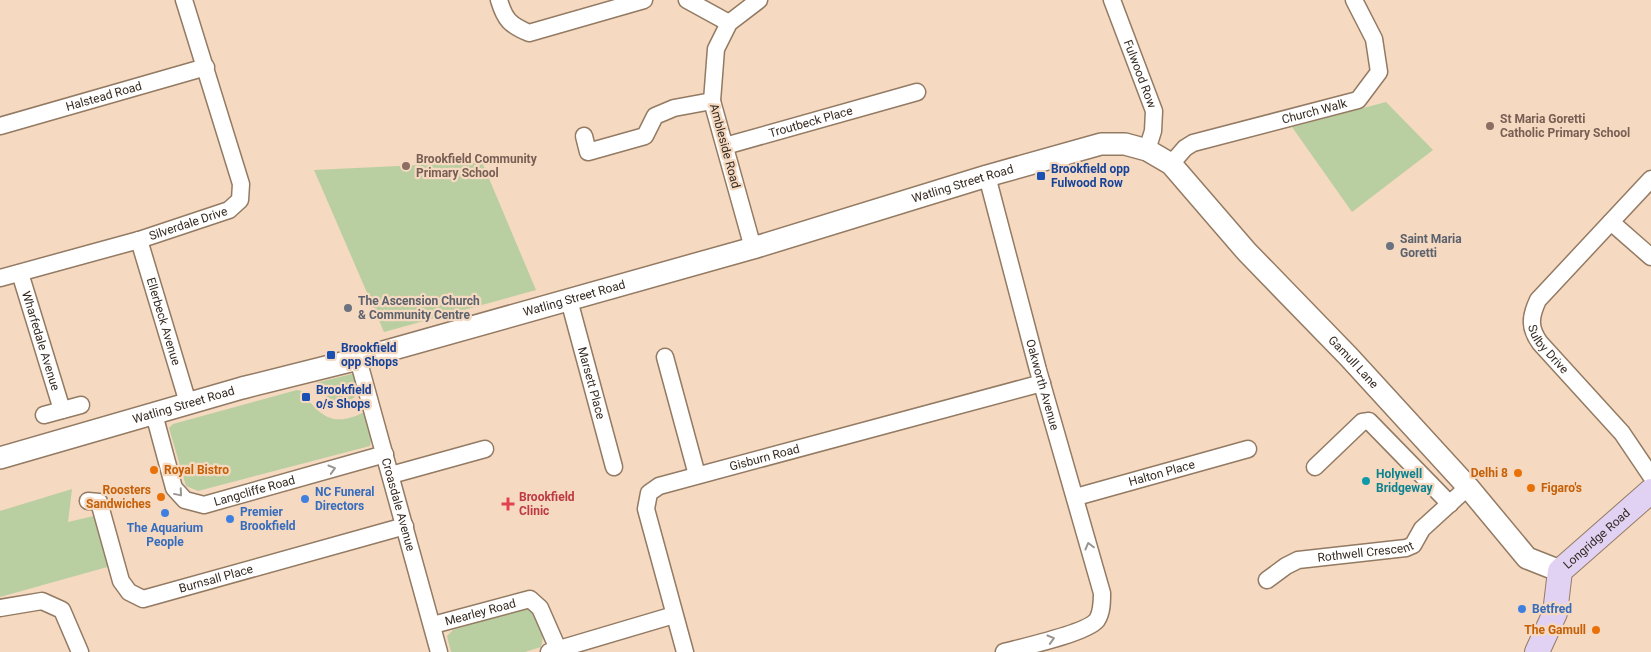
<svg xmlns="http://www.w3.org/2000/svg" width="1651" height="652" font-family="Roboto,sans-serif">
  <rect width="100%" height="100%" fill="#f5d9c0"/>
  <!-- grass -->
  <g fill="#b9cfa1">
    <path d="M 1386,102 L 1433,150 L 1352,212 L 1292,127 Z"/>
    <path d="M 482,162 L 536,290 L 384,332 L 314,170 Z"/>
    <path d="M 356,373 C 357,377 359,381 359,385 C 360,401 341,406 329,398 C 324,395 319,388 315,383 Z"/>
    <path d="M 297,390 L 302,391 C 320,418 335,428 366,411 L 372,434 L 370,446 L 198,491 L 186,486 L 169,428 L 173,424 Z"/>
    <path d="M 72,489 L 68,522 L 98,515 L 111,566 L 0,597 L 0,511 Z"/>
    <path d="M 519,609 L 533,610 C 541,621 545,634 541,647 L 525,652 L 451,652 L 447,636 L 453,630 Z"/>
  </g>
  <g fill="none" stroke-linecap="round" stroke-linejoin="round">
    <!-- minor casing -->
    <g stroke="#937a63" stroke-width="19">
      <g id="minor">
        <path d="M 499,0 C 505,20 510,25 529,33 L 644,0"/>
        <path d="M 687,0 L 729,23"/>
        <path id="s1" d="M 1112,0 L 1154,111 L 1153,131 L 1147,150"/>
        <path id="s2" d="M 0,126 L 206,67"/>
        <path d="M 584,136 L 588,152 L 645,136 L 655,116 L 674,108 L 712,101"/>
        <path id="s3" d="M 725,146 L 917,92"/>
        <path id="s4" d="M 1171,164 L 1185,148 L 1193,143 L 1358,100 L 1379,72 L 1374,39 L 1354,0"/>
        <path id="s5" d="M 987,176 L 1038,370 L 1102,593 C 1102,602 1102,612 1097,620 C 1087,633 1023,647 1004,652"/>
        <path id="s6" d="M 1651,179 L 1538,300 C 1530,317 1529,328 1540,343 L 1622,433 L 1651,476"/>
        <path d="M 1611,222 L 1651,257"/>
        <path id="s7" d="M 139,240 L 188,403"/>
        <path d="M 753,248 L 712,101 L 716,49 L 729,23 L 759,0"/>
        <path id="s8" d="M 20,273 L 62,410"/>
        <path id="s9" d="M 0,278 L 139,240 L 229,210 L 240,200 L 241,184 L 184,0"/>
        <path id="s10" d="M 569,300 L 614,467"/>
        <path d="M 665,357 L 697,475"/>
        <path id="s11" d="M 358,359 L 439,652"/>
        <path id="s12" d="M 154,414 L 174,488 L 185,500 L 204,505 L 385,454"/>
        <path d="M 44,415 L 81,405"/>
        <path d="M 1315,467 L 1362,422 L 1369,421 L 1450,504"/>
        <path d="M 391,475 L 485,449"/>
        <path id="s13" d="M 1076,497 L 1248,449"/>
        <path id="s14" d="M 88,501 L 99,502 L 121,581 L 129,592 L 143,599 L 405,526"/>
        <path id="s15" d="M 1267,580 L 1286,566 L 1298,560 L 1406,548 L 1413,545 L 1422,529 L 1468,487"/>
        <path d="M 0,608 L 42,601 L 62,610 L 80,652"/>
        <path id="s16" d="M 433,625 L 530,599 L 540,608 L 558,649"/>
        <path d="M 549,652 L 674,615"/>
        <path id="s17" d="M 685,652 L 646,509 L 649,493 L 659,486 L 1042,383"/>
      </g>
    </g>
    <!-- tertiary casing -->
    <g stroke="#937a63" stroke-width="24">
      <g id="tertiary">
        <path id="s18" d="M 0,458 L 242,388 L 358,359 L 753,248 L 987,176 L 1101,144 L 1125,144 L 1147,150 L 1171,164 L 1247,252 L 1349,357 L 1468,487 L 1527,558 L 1560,571"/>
      </g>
    </g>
    <!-- secondary casing -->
    <g stroke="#937a63" stroke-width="26">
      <g id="secondary">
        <path id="s19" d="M 1537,652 L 1555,613 L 1560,571 L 1651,491"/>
      </g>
    </g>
    <!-- minor -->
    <use href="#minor" stroke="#fff" stroke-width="16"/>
    <!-- tertiary -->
    <use href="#tertiary" stroke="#fff" stroke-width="21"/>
    <!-- secondary -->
    <use href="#secondary" stroke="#e1d2f4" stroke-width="24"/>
  </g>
  <!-- one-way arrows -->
  <defs><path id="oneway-chevron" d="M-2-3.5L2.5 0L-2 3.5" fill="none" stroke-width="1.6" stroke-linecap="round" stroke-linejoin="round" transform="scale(1.25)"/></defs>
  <g stroke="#9a9590">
    <use href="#oneway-chevron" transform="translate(332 469) rotate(-16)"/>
    <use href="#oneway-chevron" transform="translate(179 493) rotate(50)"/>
    <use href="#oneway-chevron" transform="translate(1089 546) rotate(-105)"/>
    <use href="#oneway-chevron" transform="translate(1051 639) rotate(-16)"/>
  </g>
  <!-- markers -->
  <g fill="#8d6e63" stroke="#f5d9c0" stroke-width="2">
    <circle cx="1490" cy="126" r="5"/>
    <circle cx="406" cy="166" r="5"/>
  </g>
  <g fill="#1a4fb4" stroke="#f5d9c0" stroke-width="2">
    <rect x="1036" y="171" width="10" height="10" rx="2.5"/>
    <rect x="326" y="350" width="10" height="10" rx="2.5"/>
    <rect x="301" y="392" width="10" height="10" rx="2.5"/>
  </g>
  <g fill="#6b7280" stroke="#f5d9c0" stroke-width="2">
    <circle cx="1390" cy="246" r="5"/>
    <circle cx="348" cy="308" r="5"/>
  </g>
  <g fill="#e8710a" stroke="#f5d9c0" stroke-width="2">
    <circle cx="154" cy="470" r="5"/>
    <circle cx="1518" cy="473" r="5"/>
    <circle cx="1531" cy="488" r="5"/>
    <circle cx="161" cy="497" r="5"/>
    <circle cx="1596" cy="630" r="5"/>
  </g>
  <circle fill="#0f9aa8" stroke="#f5d9c0" stroke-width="2" cx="1366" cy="481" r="5"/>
  <g fill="#3f7fe0" stroke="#f5d9c0" stroke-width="2">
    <circle cx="305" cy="499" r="5"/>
    <circle cx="165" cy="513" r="5"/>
    <circle cx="230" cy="519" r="5"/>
    <circle cx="1522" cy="609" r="5"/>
  </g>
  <path fill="#e0444e" stroke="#f5d9c0" stroke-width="2" d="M505.5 496.5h5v5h5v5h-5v5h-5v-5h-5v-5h5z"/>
  <g text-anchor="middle" stroke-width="4.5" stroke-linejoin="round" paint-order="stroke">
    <!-- street labels -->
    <g font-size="12" fill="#362b22" stroke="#f5d9c0">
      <text dy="4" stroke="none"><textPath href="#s1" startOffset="79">Fulwood Row</textPath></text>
      <text dy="4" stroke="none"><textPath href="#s2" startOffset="108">Halstead Road</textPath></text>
      <text dy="4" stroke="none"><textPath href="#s4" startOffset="156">Church Walk</textPath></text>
      <text dy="4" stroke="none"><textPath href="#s3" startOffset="89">Troutbeck Place</textPath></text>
      <text transform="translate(725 146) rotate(75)" y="4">Ambleside Road</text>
      <text dy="4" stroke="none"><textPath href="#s18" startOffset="1001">Watling Street Road</textPath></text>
      <text dy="4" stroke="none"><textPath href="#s9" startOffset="196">Silverdale Drive</textPath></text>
      <text dy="4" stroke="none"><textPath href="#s18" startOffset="596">Watling Street Road</textPath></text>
      <text dy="4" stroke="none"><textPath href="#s7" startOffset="85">Ellerbeck Avenue</textPath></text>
      <text dy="4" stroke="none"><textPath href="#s8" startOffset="71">Wharfedale Avenue</textPath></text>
      <text dy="4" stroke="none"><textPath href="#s6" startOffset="221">Sulby Drive</textPath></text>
      <text dy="4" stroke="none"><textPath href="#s18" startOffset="1489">Gamull Lane</textPath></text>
      <text dy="4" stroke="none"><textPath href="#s10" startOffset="86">Marsett Place</textPath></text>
      <text dy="4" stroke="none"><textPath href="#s5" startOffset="216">Oakworth Avenue</textPath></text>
      <text dy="4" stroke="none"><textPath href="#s18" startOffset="191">Watling Street Road</textPath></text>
      <text dy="4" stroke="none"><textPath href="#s17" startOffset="286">Gisburn Road</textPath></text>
      <text dy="4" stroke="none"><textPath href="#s13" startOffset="89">Halton Place</textPath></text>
      <text dy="4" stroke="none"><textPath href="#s12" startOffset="165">Langcliffe Road</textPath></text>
      <text dy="4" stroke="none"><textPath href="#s11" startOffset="151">Croasdale Avenue</textPath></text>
      <text dy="4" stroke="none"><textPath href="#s19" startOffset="134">Longridge Road</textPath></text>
      <text dy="4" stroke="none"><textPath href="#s15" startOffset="105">Rothwell Crescent</textPath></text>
      <text dy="4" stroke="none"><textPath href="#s14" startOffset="198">Burnsall Place</textPath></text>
      <text dy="4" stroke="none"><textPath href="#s16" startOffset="49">Mearley Road</textPath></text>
    </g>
    <!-- education labels -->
    <g font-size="12" font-weight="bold" fill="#785e54" stroke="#f5d9c0" text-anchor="start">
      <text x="1500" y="123">St Maria Goretti<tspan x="1500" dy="14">Catholic Primary School</tspan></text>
      <text x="416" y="163">Brookfield Community<tspan x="416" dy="14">Primary School</tspan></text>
    </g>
    <!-- transit labels -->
    <g font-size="12" font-weight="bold" fill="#164399" stroke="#f5d9c0" text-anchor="start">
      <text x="1051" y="173">Brookfield opp<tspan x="1051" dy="14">Fulwood Row</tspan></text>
      <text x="341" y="352">Brookfield<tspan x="341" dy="14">opp Shops</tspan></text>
      <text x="316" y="394">Brookfield<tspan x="316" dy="14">o/s Shops</tspan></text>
    </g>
    <!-- worship labels -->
    <g font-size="12" font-weight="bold" fill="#5b616d" stroke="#f5d9c0" text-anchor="start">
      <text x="1400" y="243">Saint Maria<tspan x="1400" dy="14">Goretti</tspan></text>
      <text x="358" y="305">The Ascension Church<tspan x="358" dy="14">&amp; Community Centre</tspan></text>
    </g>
    <!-- food labels -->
    <g font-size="12" font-weight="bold" fill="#c56008" stroke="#f5d9c0" text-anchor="end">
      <text x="164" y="474" text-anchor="start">Royal Bistro</text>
      <text x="1508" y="477">Delhi 8</text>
      <text x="1541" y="492" text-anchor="start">Figaro's</text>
      <text x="151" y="494">Roosters<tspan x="151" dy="14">Sandwiches</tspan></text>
      <text x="1586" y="634">The Gamull</text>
    </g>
    <!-- culture labels -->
    <g font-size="12" font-weight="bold" fill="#0d838f" stroke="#f5d9c0" text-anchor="start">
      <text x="1376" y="478">Holywell<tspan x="1376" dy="14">Bridgeway</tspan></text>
    </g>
    <!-- shop labels -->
    <g font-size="12" font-weight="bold" fill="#366cbe" stroke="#f5d9c0" text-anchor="start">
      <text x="315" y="496">NC Funeral<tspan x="315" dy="14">Directors</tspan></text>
      <text x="240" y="516">Premier<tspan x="240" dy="14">Brookfield</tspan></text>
      <text x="165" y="532" text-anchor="middle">The Aquarium<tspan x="165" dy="14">People</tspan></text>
      <text x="1532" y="613">Betfred</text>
    </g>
    <!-- health labels -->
    <g font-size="12" font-weight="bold" fill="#be3a42" stroke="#f5d9c0" text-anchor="start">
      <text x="519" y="501">Brookfield<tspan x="519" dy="14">Clinic</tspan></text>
    </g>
  </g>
</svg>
